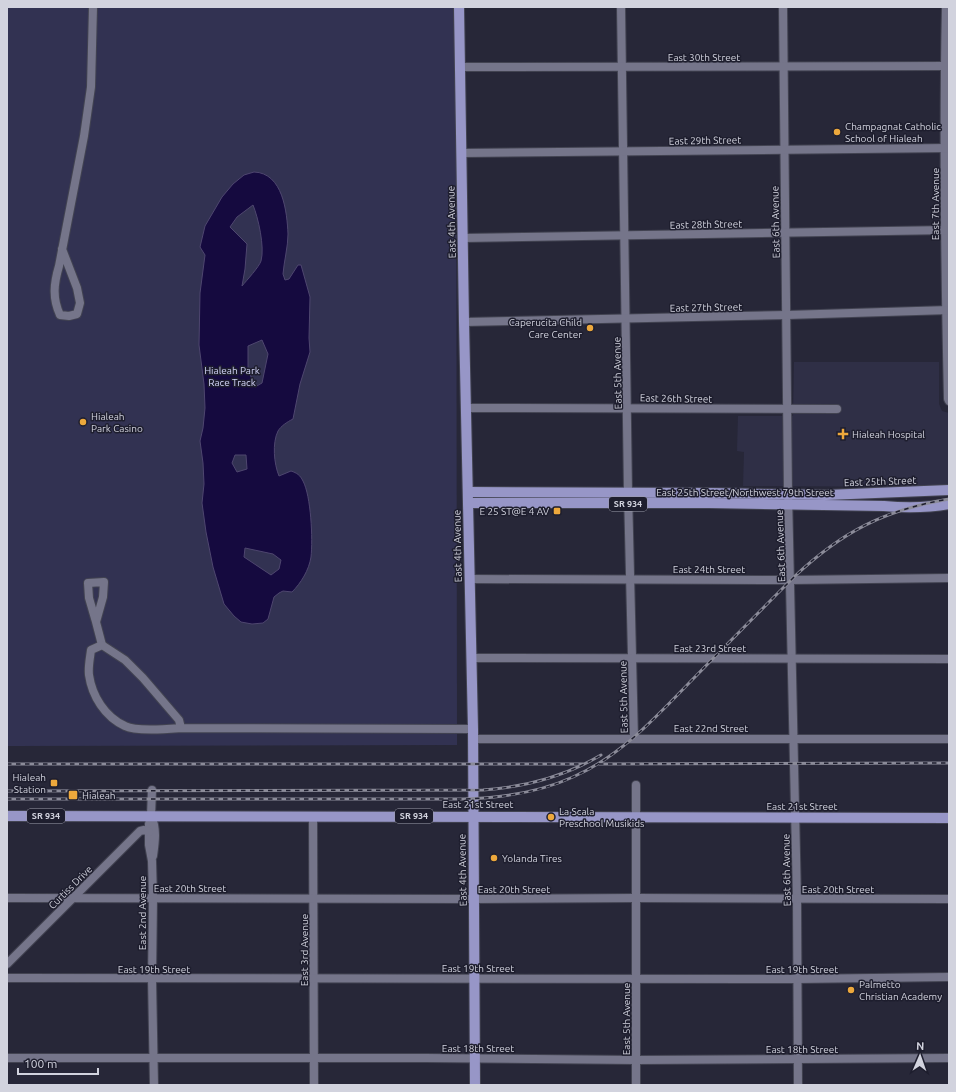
<svg xmlns="http://www.w3.org/2000/svg" width="956" height="1092" font-family="Ubuntu,sans-serif">
  <rect width="100%" height="100%" fill="#272738"/>
  <!-- built -->
  <path fill="#2f2f46" d="M 794,362 L 939,362 L 939,404 L 942,411 L 949,413 L 949,486 L 943,487 L 743,486 L 744,452 L 737,451 L 738,416 L 793,416 Z"/>
  <!-- green -->
  <path fill="#323252" d="M 7,7 L 456,7 L 457,745 L 7,746 Z"/>
  <!-- water -->
  <path fill="#150a3f" stroke="#4e466f" fill-rule="evenodd" d="M 254,172 C 283,173 287,212 288,234 C 288,247 284,261 283,274 L 285,280 L 289,279 L 298,265 L 301,265 L 310,297 L 309,338 L 310,352 L 300,384 L 293,419 C 287,422 281,426 278,431 C 272,443 274,464 279,476 L 291,471 C 297,473 300,475 303,481 C 311,496 313,539 311,557 C 309,570 301,583 292,592 L 283,591 L 279,593 L 274,597 L 268,619 L 263,623 L 252,624 L 241,622 L 234,616 L 224,604 L 213,567 L 206,532 L 202,503 L 204,484 L 203,463 L 200,441 L 203,428 L 205,408 L 204,384 L 199,345 L 200,293 L 205,255 L 200,247 L 205,226 L 222,197 L 233,184 L 244,175 ZM 253,205 C 258,217 265,247 261,261 C 259,267 247,280 242,286 L 245,269 L 247,244 L 230,227 L 237,217 ZM 262,340 L 268,354 L 262,383 L 255,387 L 248,369 L 248,346 ZM 235,455 L 246,455 L 247,469 L 237,472 L 232,463 ZM 245,548 L 273,554 L 281,560 L 279,569 L 271,575 L 244,557 Z"/>
  <g fill="none" stroke-linecap="round" stroke-linejoin="round">
    <!-- minor casing -->
    <g stroke="#424351" stroke-width="10">
      <g id="minor">
        <path d="M 621,7 L 628,492 L 634,738"/>
        <path d="M 783,7 L 788,494 L 797,899 L 798,1085"/>
        <path d="M 946,7 C 943,138 945,268 948,399 L 949,401"/>
        <path d="M 460,67 L 949,66"/>
        <path d="M 462,153 L 949,148"/>
        <path d="M 463,238 L 949,230"/>
        <path d="M 62,249 L 77,288 L 80,303 L 77,314 L 69,316 L 60,315 C 52,298 54,283 59,266 L 84,136 L 91,87 L 93,7"/>
        <path d="M 464,322 L 787,315 L 949,310"/>
        <path d="M 466,408 L 837,409"/>
        <path d="M 469,579 L 791,580 L 949,578"/>
        <path d="M 96,622 L 89,598 L 88,583 L 104,582 L 103,597 L 96,622 L 102,645"/>
        <path d="M 471,658 L 949,659"/>
        <path d="M 181,728 L 179,720 L 143,678 L 125,660 L 102,645 L 91,650 C 90,658 88,667 89,675 C 92,696 105,717 125,726 C 136,732 168,729 181,728 L 473,729"/>
        <path d="M 473,739 L 949,739"/>
        <path d="M 152,790 L 151,816 L 149,824 L 149,845 L 152,861 L 153,898 L 152,979 L 154,1085"/>
        <path d="M 151,816 C 157,828 155,842 153,856"/>
        <path d="M 313,816 L 314,1085"/>
        <path d="M 7,898 L 474,899 L 636,898 L 949,899"/>
        <path d="M 7,964 L 140,831 L 144,830 L 149,832"/>
        <path d="M 7,978 L 797,979 L 949,977"/>
        <path d="M 7,1058 L 425,1058 L 636,1060 L 949,1058"/>
        <path d="M 636,1085 L 636,785"/>
      </g>
    </g>
    <!-- major casing -->
    <g stroke="#424351" stroke-width="12">
      <g id="major">
        <path d="M 459,7 L 464,322 L 473,729 L 475,1085"/>
        <path d="M 468,492 L 712,493 L 826,495 L 949,490"/>
        <path d="M 468,503 L 709,503 L 884,506 C 906,508 926,508 949,504"/>
        <path d="M 7,816 L 949,818"/>
      </g>
    </g>
    <!-- minor -->
    <use href="#minor" stroke="#75758a" stroke-width="8"/>
    <!-- major -->
    <use href="#major" stroke="#9796c7" stroke-width="10"/>
    <!-- rail casing -->
    <g stroke="#8b8b99" stroke-width="3">
      <g id="rail">
        <path d="M 7,764 L 583,764"/>
        <path d="M 599,764 L 949,763"/>
        <path d="M 7,791 L 483,790 C 525,787 564,777 601,755"/>
        <path d="M 7,799 L 463,799 C 501,798 538,793 573,777 C 621,756 656,717 692,680 C 726,645 760,611 795,576 C 842,532 884,510 949,499"/>
      </g>
    </g>
    <!-- rail -->
    <use href="#rail" stroke="#1e1e2e" stroke-width="1.5" stroke-dasharray="4.5" stroke-linecap="butt"/>
  </g>
  <!-- markers -->
  <g fill="#eda83c" stroke="#1e1e2e" stroke-width="1.5">
    <circle cx="837" cy="132" r="4"/>
    <circle cx="590" cy="328" r="4"/>
    <circle cx="83" cy="422" r="4"/>
    <path d="M841 428h4v4h4v4h-4v4h-4v-4h-4v-4h4z"/>
    <rect x="553" y="507" width="8" height="8" rx="2"/>
    <rect x="50" y="779" width="8" height="8" rx="2"/>
    <rect x="68" y="790" width="10" height="10" rx="2"/>
    <circle cx="551" cy="817" r="4"/>
    <circle cx="494" cy="858" r="4"/>
    <circle cx="851" cy="990" r="4"/>
  </g>
  <g text-anchor="middle" stroke-width="3" stroke-linejoin="round" paint-order="stroke">
    <!-- shield labels -->
    <g fill="#1e1e2e" stroke="#9c9da9" stroke-width="1">
      <rect x="609" y="497" width="38" height="14" rx="3"/>
      <rect x="27" y="809" width="38" height="14" rx="3"/>
      <rect x="395" y="809" width="38" height="14" rx="3"/>
    </g>
    <g font-size="9" font-weight="bold" fill="#d2d3de">
      <text x="628" y="507">SR 934</text>
      <text x="46" y="819">SR 934</text>
      <text x="414" y="819">SR 934</text>
    </g>
    <!-- street labels -->
    <g font-size="10" fill="#d2d3de" stroke="#1e1e2e">
      <text x="704" y="61">East 30th Street</text>
      <text transform="translate(705 140) rotate(-1)" y="4">East 29th Street</text>
      <text transform="translate(935 204) rotate(-90)" y="4">East 7th Avenue</text>
      <text transform="translate(451 222) rotate(-91)" y="4">East 4th Avenue</text>
      <text transform="translate(775 222) rotate(-91)" y="4">East 6th Avenue</text>
      <text transform="translate(706 224) rotate(-1)" y="4">East 28th Street</text>
      <text transform="translate(706 307) rotate(-1)" y="4">East 27th Street</text>
      <text transform="translate(617 373) rotate(-91)" y="4">East 5th Avenue</text>
      <text transform="translate(676 398) rotate(1)" y="4">East 26th Street</text>
      <text transform="translate(880 481) rotate(-2)" y="4">East 25th Street</text>
      <text x="745" y="496">East 25th Street/Northwest 79th Street</text>
      <text transform="translate(457 546) rotate(-91)" y="4">East 4th Avenue</text>
      <text transform="translate(780 546) rotate(-92)" y="4">East 6th Avenue</text>
      <text x="709" y="573">East 24th Street</text>
      <text x="710" y="652">East 23rd Street</text>
      <text transform="translate(623 697) rotate(-91)" y="4">East 5th Avenue</text>
      <text x="711" y="732">East 22nd Street</text>
      <text x="478" y="808">East 21st Street</text>
      <text x="802" y="810">East 21st Street</text>
      <text transform="translate(462 870) rotate(-91)" y="4">East 4th Avenue</text>
      <text transform="translate(786 870) rotate(-91)" y="4">East 6th Avenue</text>
      <text transform="translate(70 887) rotate(-45)" y="4">Curtiss Drive</text>
      <text x="190" y="892">East 20th Street</text>
      <text x="514" y="893">East 20th Street</text>
      <text x="838" y="893">East 20th Street</text>
      <text transform="translate(142 913) rotate(-90)" y="4">East 2nd Avenue</text>
      <text transform="translate(304 950) rotate(-90)" y="4">East 3rd Avenue</text>
      <text x="478" y="972">East 19th Street</text>
      <text x="154" y="973">East 19th Street</text>
      <text x="802" y="973">East 19th Street</text>
      <text transform="translate(626 1019) rotate(-90)" y="4">East 5th Avenue</text>
      <text x="478" y="1052">East 18th Street</text>
      <text x="802" y="1053">East 18th Street</text>
    </g>
    <!-- poi labels -->
    <g font-size="10" fill="#d2d3de" stroke="#1e1e2e" text-anchor="start">
      <text x="845" y="130">Champagnat Catholic<tspan x="845" dy="12">School of Hialeah</tspan></text>
      <text x="582" y="326" text-anchor="end">Caperucita Child<tspan x="582" dy="12">Care Center</tspan></text>
      <text x="91" y="420">Hialeah<tspan x="91" dy="12">Park Casino</tspan></text>
      <text x="852" y="438">Hialeah Hospital</text>
      <text x="549" y="515" text-anchor="end">E 25 ST@E 4 AV</text>
      <text x="46" y="781" text-anchor="end">Hialeah<tspan x="46" dy="12">Station</tspan></text>
      <text x="82" y="799">Hialeah</text>
      <text x="559" y="815">La Scala<tspan x="559" dy="12">Preschool Musikids</tspan></text>
      <text x="502" y="862">Yolanda Tires</text>
      <text x="859" y="988">Palmetto<tspan x="859" dy="12">Christian Academy</tspan></text>
    </g>
    <!-- park labels -->
    <g font-size="10" fill="#d3d4f8" stroke="#1e1e2e">
      <text x="232" y="374">Hialeah Park<tspan x="232" dy="12">Race Track</tspan></text>
    </g>
  </g>
  <!-- border -->
  <rect width="956" height="1092" fill="none" stroke="#d2d3de" stroke-width="16"/>
  <!-- north arrow -->
  <g transform="translate(920 1056) rotate(2)" stroke="#1e1e2e" stroke-width="3" paint-order="stroke">
  <path d="M0-3L7 15L0 10L-7 15Z" fill="#d2d3de"/>
  <text y="-6" font-size="11" font-weight="bold" text-anchor="middle" fill="#d2d3de">N</text>
  </g>
  <!-- scale -->
  <path d="M18 1068v6h80v-6" fill="none" stroke="#d2d3de" stroke-width="2"/>
  <text x="24" y="1068" font-size="12" fill="#d2d3de" stroke="#1e1e2e" stroke-width="3" paint-order="stroke">100 m</text>
</svg>
